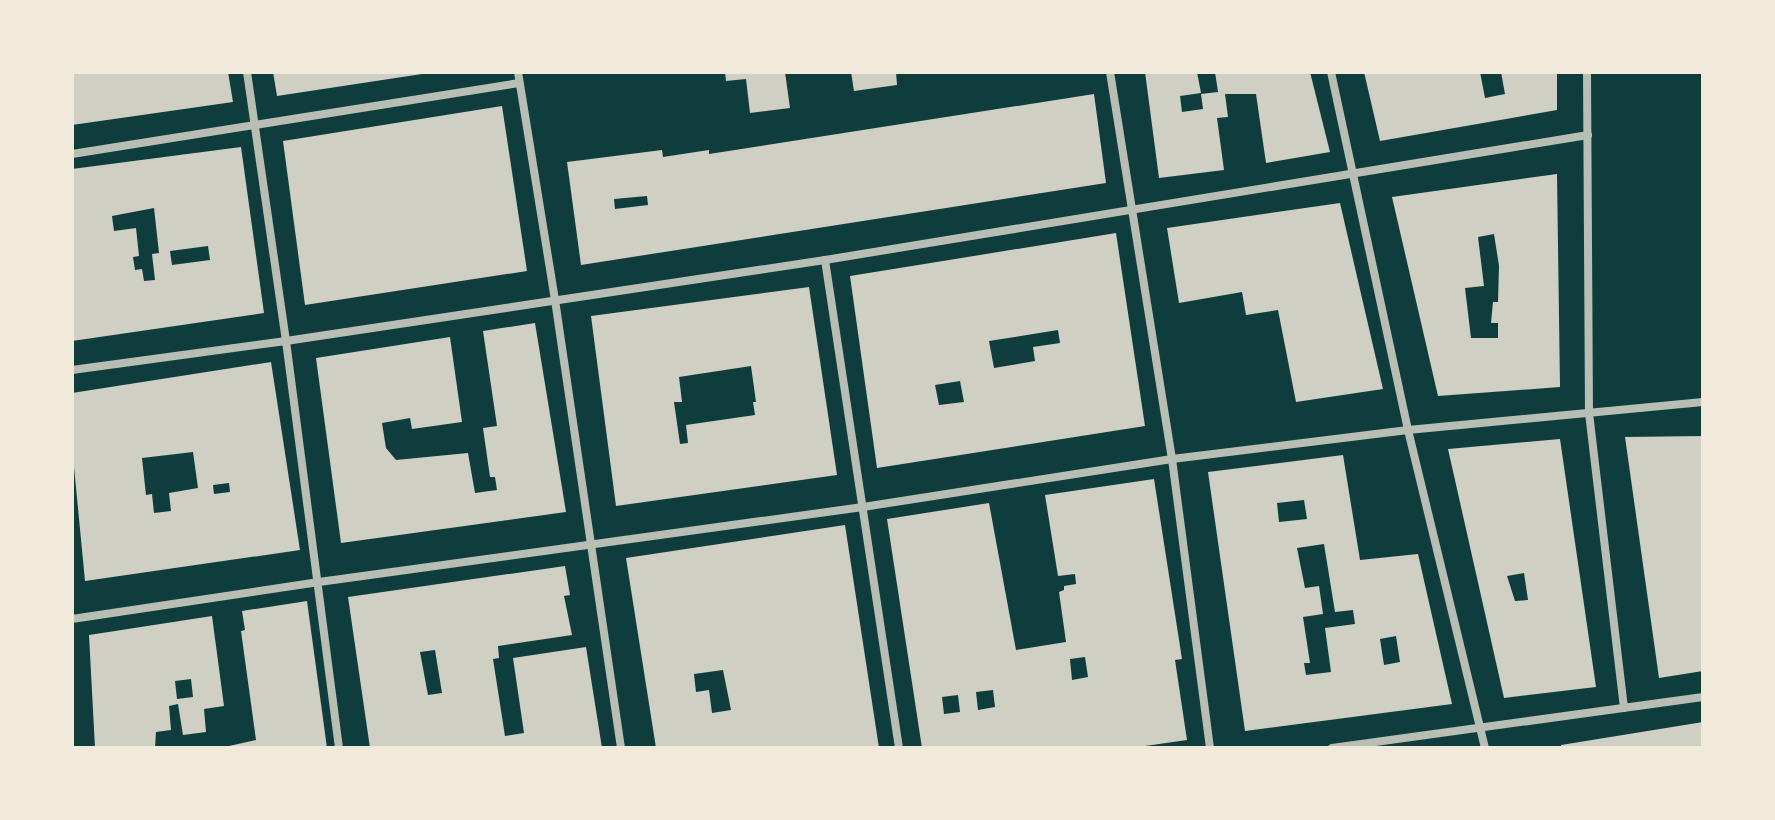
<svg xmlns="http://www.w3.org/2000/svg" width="1775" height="820" font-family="Bitter,serif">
  <rect width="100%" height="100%" fill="#0f3d3e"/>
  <!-- building -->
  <g fill="#cfcfc3" fill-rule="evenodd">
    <path d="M 72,72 L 228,72 L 233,102 L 72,125 Z"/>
    <path d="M 273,72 L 422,72 L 422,74 L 277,96 Z"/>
    <path d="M 725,72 L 785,72 L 790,108 L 750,113 L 746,79 L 726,81 Z"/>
    <path d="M 851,72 L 896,72 L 897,85 L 854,91 Z"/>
    <path d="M 1145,72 L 1197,72 L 1201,93 L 1180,96 L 1182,112 L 1203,109 L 1201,94 L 1218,92 L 1215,72 L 1310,72 L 1330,152 L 1266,163 L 1256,94 L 1225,94 L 1228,117 L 1217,118 L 1224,170 L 1159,178 Z"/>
    <path d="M 1364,72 L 1480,72 L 1485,98 L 1505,94 L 1501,72 L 1557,72 L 1557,110 L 1380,141 Z"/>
    <path d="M 1094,94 L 1106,183 L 581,265 L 567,162 L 662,150 L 663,157 L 709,150 L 709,154 ZM 647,196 L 648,205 L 615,209 L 614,199 Z"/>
    <path d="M 502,106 L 527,271 L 305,305 L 283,141 Z"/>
    <path d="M 241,147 L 264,313 L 72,341 L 72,169 ZM 154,208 L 159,253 L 152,254 L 155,280 L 144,281 L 142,269 L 135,270 L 133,257 L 139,256 L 136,228 L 114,231 L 112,216 ZM 208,246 L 210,260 L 172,265 L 170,251 Z"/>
    <path d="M 1557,174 L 1560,387 L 1438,396 L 1392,197 ZM 1494,234 L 1499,266 L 1498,302 L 1493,302 L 1491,323 L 1498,323 L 1498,338 L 1471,338 L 1465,288 L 1484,286 L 1478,237 Z"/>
    <path d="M 1340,203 L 1383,389 L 1296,402 L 1278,310 L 1246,315 L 1242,292 L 1179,303 L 1167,228 Z"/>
    <path d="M 1116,233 L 1145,426 L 877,468 L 850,276 ZM 1058,330 L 1060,343 L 1033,347 L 1035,361 L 994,368 L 989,341 ZM 960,381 L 964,402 L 939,405 L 935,385 Z"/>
    <path d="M 809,287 L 837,475 L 616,506 L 591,316 ZM 751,366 L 756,402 L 753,402 L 755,415 L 686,425 L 688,443 L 680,444 L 674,402 L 682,402 L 679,377 Z"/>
    <path d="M 535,323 L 566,512 L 341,543 L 316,358 L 450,337 L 462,422 L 412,429 L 410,418 L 382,423 L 386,448 L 396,460 L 468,453 L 475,493 L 497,490 L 495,477 L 490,477 L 483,428 L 497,426 L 483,331 Z"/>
    <path d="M 271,362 L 300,550 L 85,581 L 72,446 L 72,393 ZM 193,452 L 198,488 L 169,493 L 171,511 L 154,513 L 152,494 L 146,495 L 142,458 ZM 229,483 L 230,492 L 214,494 L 213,485 Z"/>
    <path d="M 1703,436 L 1703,671 L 1659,678 L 1625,437 Z"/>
    <path d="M 1560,439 L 1596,687 L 1504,698 L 1448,449 ZM 1524,573 L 1528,600 L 1515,601 L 1507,576 Z"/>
    <path d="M 1343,455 L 1360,560 L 1418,554 L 1452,704 L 1245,731 L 1208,472 ZM 1304,500 L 1307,519 L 1279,522 L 1277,503 ZM 1324,544 L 1335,612 L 1353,610 L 1355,624 L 1325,628 L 1331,672 L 1306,675 L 1304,663 L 1310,663 L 1303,617 L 1323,614 L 1319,586 L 1305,588 L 1297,548 ZM 1396,636 L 1400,662 L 1384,665 L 1380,639 Z"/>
    <path d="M 1154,479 L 1182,659 L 1175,660 L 1187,740 L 1131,748 L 922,748 L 887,519 L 989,503 L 1016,650 L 1066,642 L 1059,592 L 1064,590 L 1064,586 L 1076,584 L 1075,574 L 1058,576 L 1045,495 ZM 1085,657 L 1088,677 L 1072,680 L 1070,659 ZM 993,690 L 995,707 L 978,710 L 976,692 ZM 958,695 L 960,712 L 944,714 L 942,697 Z"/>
    <path d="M 845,525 L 879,748 L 656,748 L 626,558 ZM 723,670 L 731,710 L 712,713 L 709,690 L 696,692 L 694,674 Z"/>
    <path d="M 565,566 L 570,595 L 564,596 L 572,635 L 498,646 L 499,658 L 493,659 L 505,736 L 524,733 L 513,658 L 586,647 L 602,748 L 370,748 L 348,597 ZM 435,650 L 442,693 L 428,695 L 420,652 Z"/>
    <path d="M 307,601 L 327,748 L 220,748 L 256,740 L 241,631 L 245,630 L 242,611 Z"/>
    <path d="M 212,616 L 224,706 L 204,709 L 206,732 L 183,735 L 178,704 L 169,706 L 171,730 L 156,732 L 155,748 L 95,748 L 89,635 ZM 191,679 L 193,697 L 177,699 L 175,681 Z"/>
    <path d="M 1703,722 L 1703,748 L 1561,748 L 1561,745 Z"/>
  </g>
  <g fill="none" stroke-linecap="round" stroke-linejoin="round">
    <!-- minor -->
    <g stroke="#b8beb3" stroke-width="8">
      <path d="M 247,72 L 286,341 L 339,748"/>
      <path d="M 518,72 L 555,300 L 621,748"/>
      <path d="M 1110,72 L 1172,459 L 1210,748"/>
      <path d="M 1331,72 L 1408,430 L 1485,748"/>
      <path d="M 1587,72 L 1589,413 L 1624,708"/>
      <path d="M 72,154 L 519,83"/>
      <path d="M 825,260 L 899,748"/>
      <path d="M 72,370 L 286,341 L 825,260 L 1588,135"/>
      <path d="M 72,619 L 319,582 L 863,507 L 1172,459 L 1408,430 L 1703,402"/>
      <path d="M 1332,748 L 1703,697"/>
    </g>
  </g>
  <!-- border -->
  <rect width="1775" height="820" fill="none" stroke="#f1e9da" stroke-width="148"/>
</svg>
